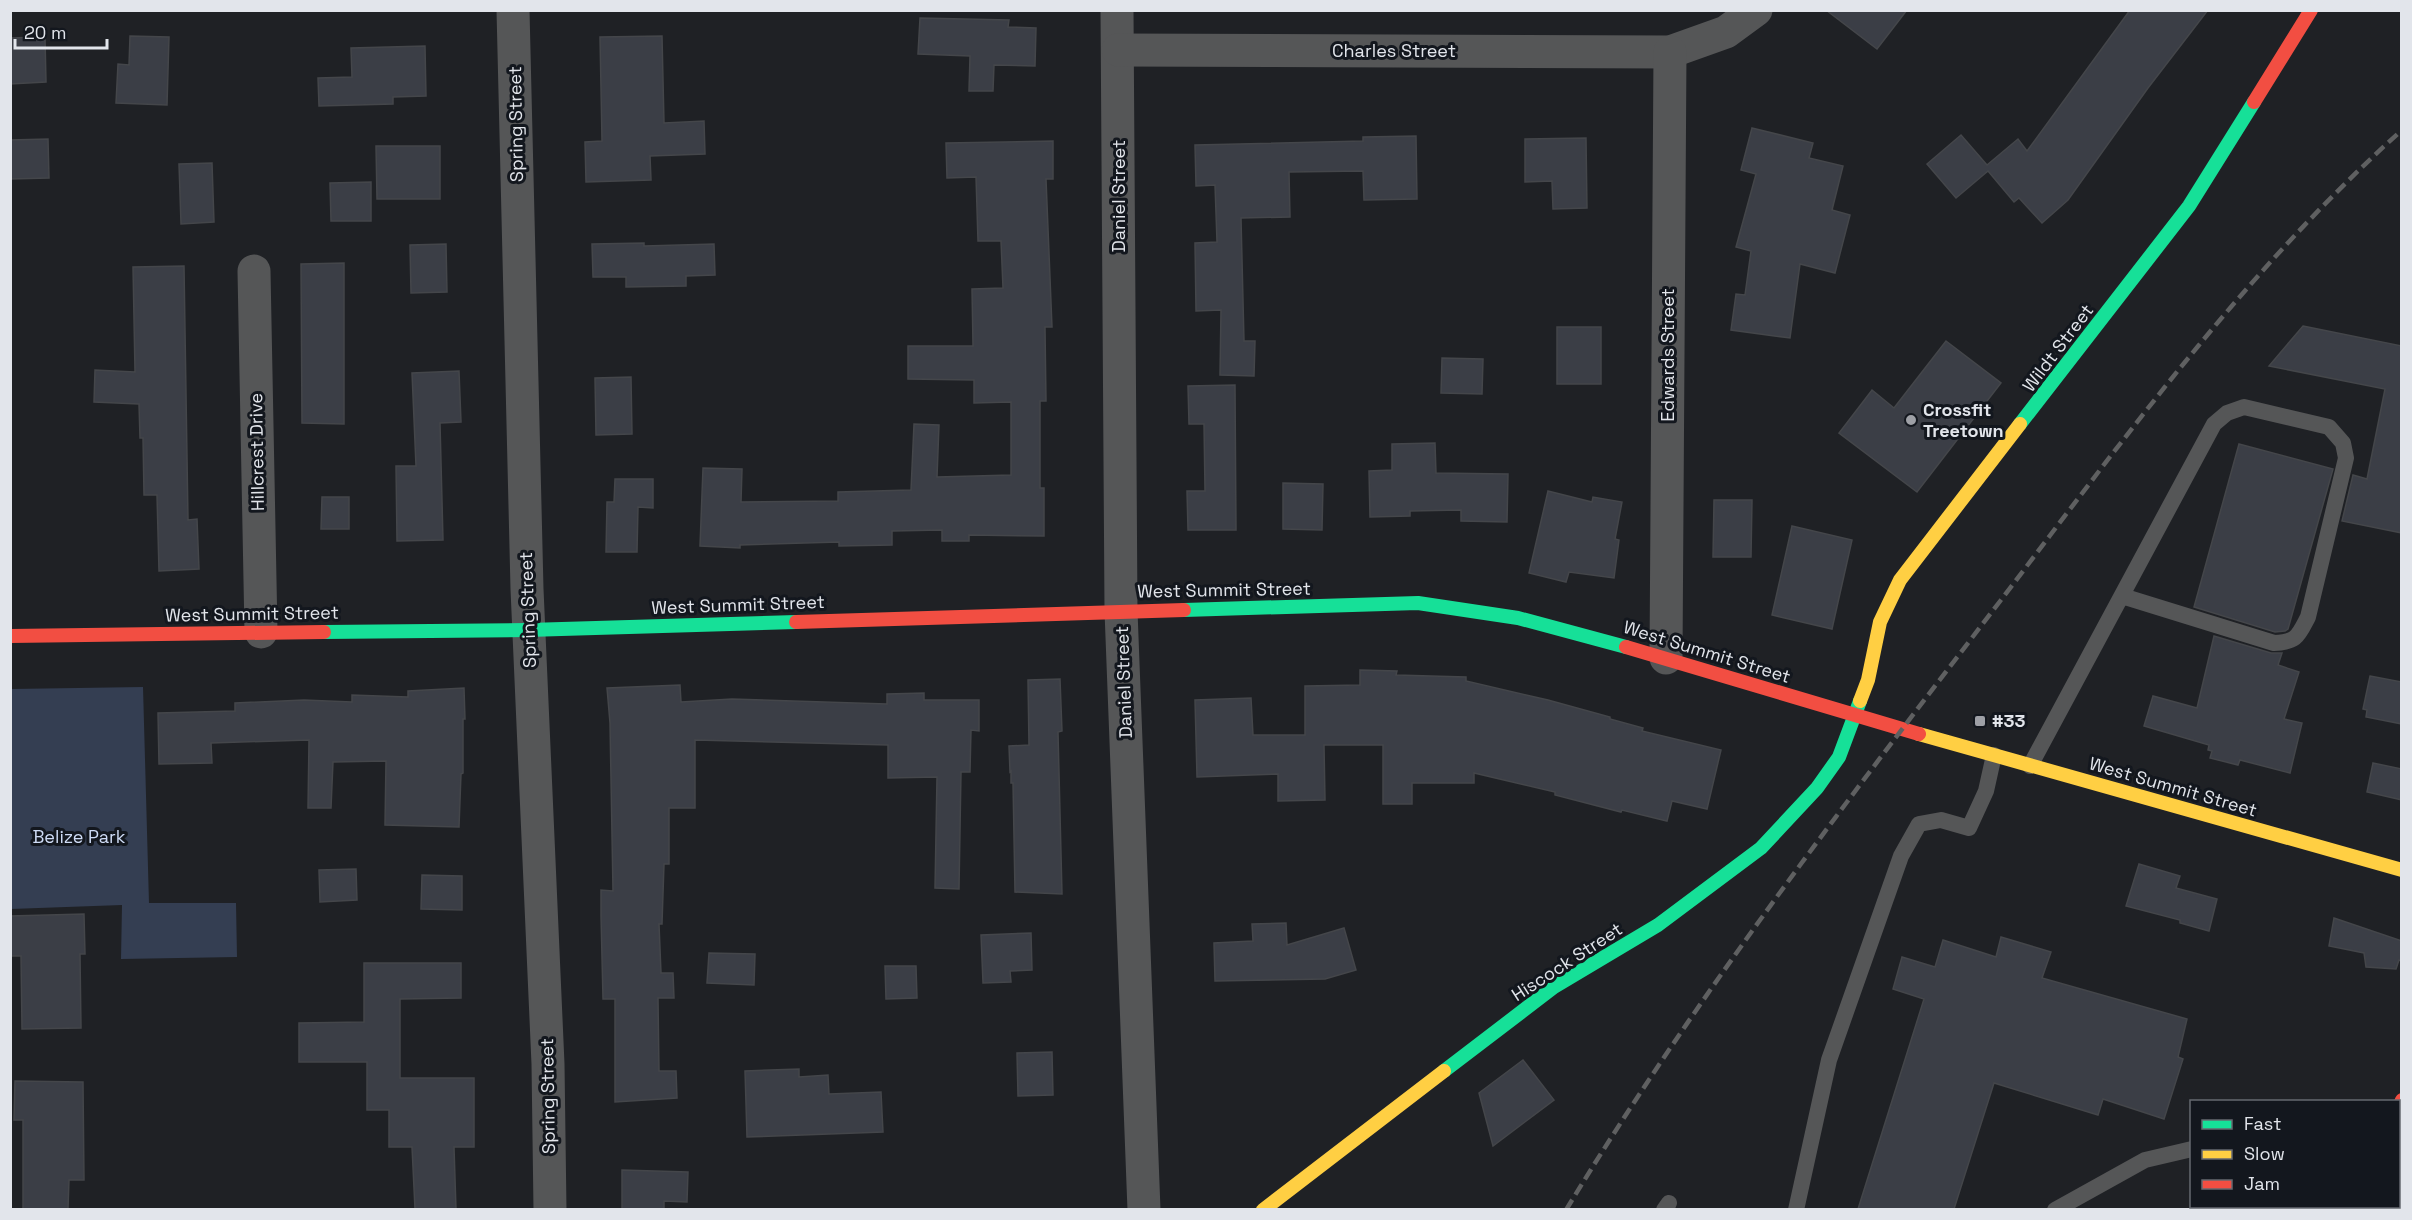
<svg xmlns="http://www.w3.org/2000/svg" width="2412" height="1220" font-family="'Space Grotesk',sans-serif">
  <rect width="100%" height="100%" fill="#1f2125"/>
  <!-- green -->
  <path fill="#343e52" d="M 143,687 L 149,903 L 236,903 L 237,957 L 121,959 L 122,905 L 11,909 L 11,689 Z"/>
  <!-- building -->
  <g fill="#3b3e46" stroke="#44464a" stroke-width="1.5">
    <path d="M 1826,10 L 1907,10 L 1877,49 Z"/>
    <path d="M 2130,10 L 2208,10 L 2148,88 L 2068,200 L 2042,223 L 2019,198 L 2014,202 L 1988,171 L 1956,198 L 1927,164 L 1961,135 L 1987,165 L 2018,139 L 2027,151 Z"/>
    <path d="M 920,18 L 1009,20 L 1008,27 L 1036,28 L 1035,66 L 994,65 L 993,91 L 969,91 L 970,56 L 918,54 Z"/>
    <path d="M 130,36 L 169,37 L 167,105 L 116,103 L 118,64 L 129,65 Z"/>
    <path d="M 662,36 L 664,123 L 704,121 L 705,154 L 650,156 L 651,180 L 586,182 L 585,142 L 602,141 L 600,37 Z"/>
    <path d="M 45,37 L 46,82 L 10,84 L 10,38 Z"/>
    <path d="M 425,46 L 426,96 L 393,97 L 393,104 L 319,106 L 318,78 L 352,77 L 351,48 Z"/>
    <path d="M 1752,128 L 1813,143 L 1809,158 L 1843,166 L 1832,210 L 1850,215 L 1835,273 L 1800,264 L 1790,338 L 1731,330 L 1736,294 L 1745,295 L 1751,251 L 1736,247 L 1756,174 L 1741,170 Z"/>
    <path d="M 1416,136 L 1417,199 L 1364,200 L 1363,171 L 1289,172 L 1290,217 L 1241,218 L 1244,341 L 1255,341 L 1254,376 L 1220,375 L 1221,310 L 1196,311 L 1195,243 L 1217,242 L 1215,185 L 1196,186 L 1195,145 L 1363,141 L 1363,137 Z"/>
    <path d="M 1586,138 L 1587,208 L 1553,209 L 1552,181 L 1525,182 L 1525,139 Z"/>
    <path d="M 48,139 L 49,178 L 10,179 L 10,140 Z"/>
    <path d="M 1053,141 L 1053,179 L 1046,179 L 1052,327 L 1045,327 L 1046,401 L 1040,401 L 1040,488 L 1044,488 L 1044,536 L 969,535 L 969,541 L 942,541 L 942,530 L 892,531 L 892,545 L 839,546 L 839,542 L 740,545 L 740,548 L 700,546 L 703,468 L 742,469 L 741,502 L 838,501 L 838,492 L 911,490 L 914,424 L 939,425 L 937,477 L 1011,475 L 1011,402 L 974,403 L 974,380 L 908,379 L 908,346 L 973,346 L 972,289 L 1003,288 L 1001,241 L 978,241 L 976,177 L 947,178 L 946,143 Z"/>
    <path d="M 376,146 L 440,146 L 440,199 L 377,199 Z"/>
    <path d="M 212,163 L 214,222 L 181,224 L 179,164 Z"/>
    <path d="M 371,182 L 371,221 L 331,221 L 330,183 Z"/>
    <path d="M 644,243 L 644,246 L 714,244 L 715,275 L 686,276 L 686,286 L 626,287 L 626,277 L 593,277 L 592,244 Z"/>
    <path d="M 446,244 L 447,292 L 411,293 L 410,245 Z"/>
    <path d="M 344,263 L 344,424 L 302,423 L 301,264 Z"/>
    <path d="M 184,266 L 188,520 L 197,519 L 199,569 L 159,571 L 157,495 L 144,495 L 143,438 L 140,438 L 139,404 L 94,402 L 95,370 L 135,372 L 133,267 Z"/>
    <path d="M 2303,326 L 2402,346 L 2402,533 L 2342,521 L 2353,475 L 2367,479 L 2385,389 L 2269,366 Z"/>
    <rect x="1557" y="327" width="44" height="57"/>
    <path d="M 1946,341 L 2001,383 L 1917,492 L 1839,433 L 1872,390 L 1894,408 Z"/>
    <path d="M 1442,358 L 1483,359 L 1482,394 L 1441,393 Z"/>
    <path d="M 459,371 L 461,422 L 440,423 L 443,540 L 397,541 L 396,466 L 416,466 L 412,373 Z"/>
    <path d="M 631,377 L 632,434 L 596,435 L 595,378 Z"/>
    <path d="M 1235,385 L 1236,530 L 1188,530 L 1187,491 L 1205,491 L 1204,424 L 1189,424 L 1188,386 Z"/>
    <path d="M 1435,443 L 1436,473 L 1508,474 L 1507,522 L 1461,521 L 1461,510 L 1410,511 L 1410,516 L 1370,517 L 1369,471 L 1392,470 L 1392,444 Z"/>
    <path d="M 2239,444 L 2333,469 L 2288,629 L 2285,631 L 2275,632 L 2194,607 Z"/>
    <path d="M 615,479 L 653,479 L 653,508 L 638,507 L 637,552 L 606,552 L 607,502 L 614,502 Z"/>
    <path d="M 1283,483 L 1323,484 L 1322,530 L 1283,529 Z"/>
    <path d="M 1548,491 L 1592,502 L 1593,497 L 1622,502 L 1615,539 L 1619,540 L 1614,578 L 1569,572 L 1566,582 L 1529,573 Z"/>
    <path d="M 322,497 L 349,497 L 349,529 L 321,529 Z"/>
    <path d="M 1714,500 L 1752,500 L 1751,557 L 1713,557 Z"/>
    <path d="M 1792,526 L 1852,540 L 1832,629 L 1772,615 Z"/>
    <path d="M 2214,636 L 2271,653 L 2282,653 L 2278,665 L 2299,672 L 2284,719 L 2302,723 L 2290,773 L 2240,760 L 2238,765 L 2210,758 L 2212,751 L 2208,750 L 2209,745 L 2144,726 L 2153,696 L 2197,708 Z"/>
    <path d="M 1360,670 L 1397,671 L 1396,675 L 1466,677 L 1466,681 L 1548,700 L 1610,717 L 1610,719 L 1643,728 L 1642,731 L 1721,750 L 1707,809 L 1672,801 L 1667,821 L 1622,810 L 1621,812 L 1555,795 L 1555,792 L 1474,773 L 1474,783 L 1412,783 L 1412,804 L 1383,804 L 1383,745 L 1324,745 L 1325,800 L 1278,801 L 1278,774 L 1197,777 L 1195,700 L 1251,698 L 1253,735 L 1305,735 L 1305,686 L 1360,685 Z"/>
    <path d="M 2370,676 L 2402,682 L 2402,724 L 2366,717 L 2367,710 L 2363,709 Z"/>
    <path d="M 1060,679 L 1062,731 L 1058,732 L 1062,894 L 1015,892 L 1013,783 L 1011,783 L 1011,771 L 1010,772 L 1009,746 L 1029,745 L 1028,680 Z"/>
    <path d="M 680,685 L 681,702 L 732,699 L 887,704 L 887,694 L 924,693 L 924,700 L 979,700 L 979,731 L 971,730 L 970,772 L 961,772 L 959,889 L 935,888 L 937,777 L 888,778 L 888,745 L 695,740 L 695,808 L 669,808 L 669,864 L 664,864 L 662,924 L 659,924 L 661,973 L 673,973 L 674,998 L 658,998 L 659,1071 L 676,1071 L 677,1098 L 615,1102 L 615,999 L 603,999 L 601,916 L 601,890 L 613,891 L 610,723 L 607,688 Z"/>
    <path d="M 464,688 L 465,719 L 463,719 L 463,773 L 461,774 L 459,827 L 385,825 L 386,761 L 333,762 L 331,808 L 308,808 L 309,740 L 211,743 L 212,763 L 159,764 L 158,713 L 235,711 L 235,703 L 304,700 L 352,702 L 352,695 L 408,697 L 408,691 Z"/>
    <path d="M 2373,763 L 2402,769 L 2402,800 L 2367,792 Z"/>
    <path d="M 2139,864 L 2180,876 L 2176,888 L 2217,899 L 2209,931 L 2180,923 L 2180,920 L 2126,906 Z"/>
    <path d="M 356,869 L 357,900 L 320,902 L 319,870 Z"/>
    <path d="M 422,875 L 462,876 L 462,910 L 421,909 Z"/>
    <path d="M 84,914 L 85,954 L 80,954 L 81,1028 L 22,1029 L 21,956 L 10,956 L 10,916 Z"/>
    <path d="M 2334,918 L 2402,941 L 2402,961 L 2399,960 L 2396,969 L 2366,967 L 2364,953 L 2329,946 Z"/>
    <path d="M 1286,923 L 1287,945 L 1344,928 L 1356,970 L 1325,979 L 1215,981 L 1214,943 L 1253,941 L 1252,924 Z"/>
    <path d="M 1031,933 L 1032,970 L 1010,971 L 1011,982 L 983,983 L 981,935 Z"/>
    <path d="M 2001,937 L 2051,952 L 2042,978 L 2187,1019 L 2178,1057 L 2183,1059 L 2164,1119 L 2103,1099 L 2098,1115 L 1994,1083 L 1954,1209 L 1858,1209 L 1924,999 L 1893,989 L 1902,957 L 1935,967 L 1943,940 L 1996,957 Z"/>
    <path d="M 709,953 L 755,954 L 754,985 L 707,983 Z"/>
    <path d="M 364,963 L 461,963 L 461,998 L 400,999 L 400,1078 L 474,1078 L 474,1147 L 454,1147 L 456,1209 L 415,1209 L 412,1147 L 389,1147 L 389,1110 L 367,1110 L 367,1062 L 299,1062 L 299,1023 L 364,1022 Z"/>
    <path d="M 885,966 L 916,966 L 917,998 L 886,999 Z"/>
    <path d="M 1052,1052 L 1053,1095 L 1018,1096 L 1017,1053 Z"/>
    <path d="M 1523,1060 L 1554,1100 L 1493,1146 L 1479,1093 Z"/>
    <path d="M 799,1069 L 799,1077 L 828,1075 L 829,1094 L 881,1092 L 883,1132 L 747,1137 L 745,1071 Z"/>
    <path d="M 15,1081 L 83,1082 L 84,1180 L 69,1180 L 68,1209 L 23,1209 L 23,1120 L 14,1120 Z"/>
    <path d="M 622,1170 L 688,1172 L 687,1202 L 664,1201 L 664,1209 L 622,1209 Z"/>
  </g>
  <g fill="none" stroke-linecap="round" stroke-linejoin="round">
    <!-- lane -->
    <g stroke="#555657" stroke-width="16">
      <path d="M 2030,766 L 2214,424 L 2227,413 L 2244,407 L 2329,427 L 2343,443 L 2346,458 L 2308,617 C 2298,636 2297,642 2274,643 L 2122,596"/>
      <path d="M 1664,1210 L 1669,1203"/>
      <path d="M 1796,1210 L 1829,1060 L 1901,856 L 1919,824 L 1941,820 L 1969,828 L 1986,791 L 1994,755"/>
      <path d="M 2055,1210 L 2145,1160 L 2192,1149"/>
    </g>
    <!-- street -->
    <g stroke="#555657" stroke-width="33">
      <path d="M 513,10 L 527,589 L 548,1064 L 550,1210"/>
      <path d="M 1117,10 L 1121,611 L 1144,1210"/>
      <path d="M 1118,50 L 1670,52 L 1726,32 L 1756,10"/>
      <path d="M 254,271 L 261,632"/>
      <path d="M 1666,658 L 1670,52"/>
    </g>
    <!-- fast -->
    <g stroke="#16e098" stroke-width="14">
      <path d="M 2020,424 L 2189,206 L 2254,102"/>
      <path d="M 1184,610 L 1418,603 L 1518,618 L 1626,647"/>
      <path d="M 324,632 L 528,630 L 796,622"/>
      <path d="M 1444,1071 L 1554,987 L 1658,925 L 1761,848 L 1817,788 L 1839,757 L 1860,701"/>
      <path d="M 2367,1210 L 2368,1206"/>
    </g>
    <!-- slow -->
    <g stroke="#ffcf43" stroke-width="14">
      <path d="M 1860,701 L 1868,680 L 1880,622 L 1900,580 L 2020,424"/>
      <path d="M 1919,734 L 2402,870"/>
      <path d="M 1263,1210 L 1444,1071"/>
    </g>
    <!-- jam -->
    <g stroke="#f24e42" stroke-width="14">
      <path d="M 2254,102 L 2311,10"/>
      <path d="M 796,622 L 1184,610"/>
      <path d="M 10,636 L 324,632"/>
      <path d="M 1626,647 L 1919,734"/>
      <path d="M 2398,1109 L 2402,1100"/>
    </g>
    <!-- rail -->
    <path stroke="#5f6061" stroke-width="4.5" stroke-dasharray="12 6" stroke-linecap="butt" d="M 1566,1210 C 1696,996 1849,798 2001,600 C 2126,436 2247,269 2402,130"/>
  </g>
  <!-- markers -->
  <g fill="#9ea0a6" stroke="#13171e" stroke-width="2">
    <circle cx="1911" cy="420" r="6"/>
    <rect x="1974" y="715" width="12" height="12" rx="3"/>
  </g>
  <g text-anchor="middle" stroke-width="6" stroke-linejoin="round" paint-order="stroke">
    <!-- street labels -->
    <g font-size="18" fill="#e2e5eb" stroke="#13171e">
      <text x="1394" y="57">Charles Street</text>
      <text transform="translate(516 124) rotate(-91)" y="6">Spring Street</text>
      <text transform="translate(1119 196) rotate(-90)" y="6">Daniel Street</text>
      <text transform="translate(2058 348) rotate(-53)" y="6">Wildt Street</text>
      <text transform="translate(1668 355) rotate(-90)" y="6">Edwards Street</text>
      <text transform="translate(257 452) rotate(-91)" y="6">Hillcrest Drive</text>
      <text transform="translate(1224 590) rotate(-1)" y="6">West Summit Street</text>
      <text transform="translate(738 605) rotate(-2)" y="6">West Summit Street</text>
      <text transform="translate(528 610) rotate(-92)" y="6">Spring Street</text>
      <text transform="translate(252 614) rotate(-1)" y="6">West Summit Street</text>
      <text transform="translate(1707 652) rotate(17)" y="6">West Summit Street</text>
      <text transform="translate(1124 682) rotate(-92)" y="6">Daniel Street</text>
      <text transform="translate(2173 787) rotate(16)" y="6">West Summit Street</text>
      <text transform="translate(1567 962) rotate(-33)" y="6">Hiscock Street</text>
      <text transform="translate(548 1096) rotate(-91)" y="6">Spring Street</text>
    </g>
    <!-- poi labels -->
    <g font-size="18" font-weight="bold" fill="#e2e5eb" stroke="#13171e" text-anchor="start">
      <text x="1923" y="416">Crossfit<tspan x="1923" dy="21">Treetown</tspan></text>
      <text x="1992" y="727">#33</text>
    </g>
    <!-- park labels -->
    <g font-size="18" fill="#cfdcf6" stroke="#13171e">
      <text x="79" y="843">Belize Park</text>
    </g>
  </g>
  <!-- border -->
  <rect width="2412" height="1220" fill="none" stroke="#e2e5eb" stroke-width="24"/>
  <!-- legend -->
  <rect x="2190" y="1100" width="210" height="108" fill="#13171e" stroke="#666970" stroke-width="1.5"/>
  <rect x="2202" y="1120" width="30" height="9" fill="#16e098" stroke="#666970" stroke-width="1.5"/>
  <text x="2244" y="1130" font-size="18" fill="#e2e5eb">Fast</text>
  <rect x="2202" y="1150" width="30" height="9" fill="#ffcf43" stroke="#666970" stroke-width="1.5"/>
  <text x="2244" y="1160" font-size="18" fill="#e2e5eb">Slow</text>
  <rect x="2202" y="1180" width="30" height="9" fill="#f24e42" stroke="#666970" stroke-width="1.5"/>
  <text x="2244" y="1190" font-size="18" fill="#e2e5eb">Jam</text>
  <!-- scale -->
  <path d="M15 39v9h92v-9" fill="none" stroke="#e2e5eb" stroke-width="3"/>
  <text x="24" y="39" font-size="18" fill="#e2e5eb" stroke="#13171e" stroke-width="4.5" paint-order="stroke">20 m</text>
</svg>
